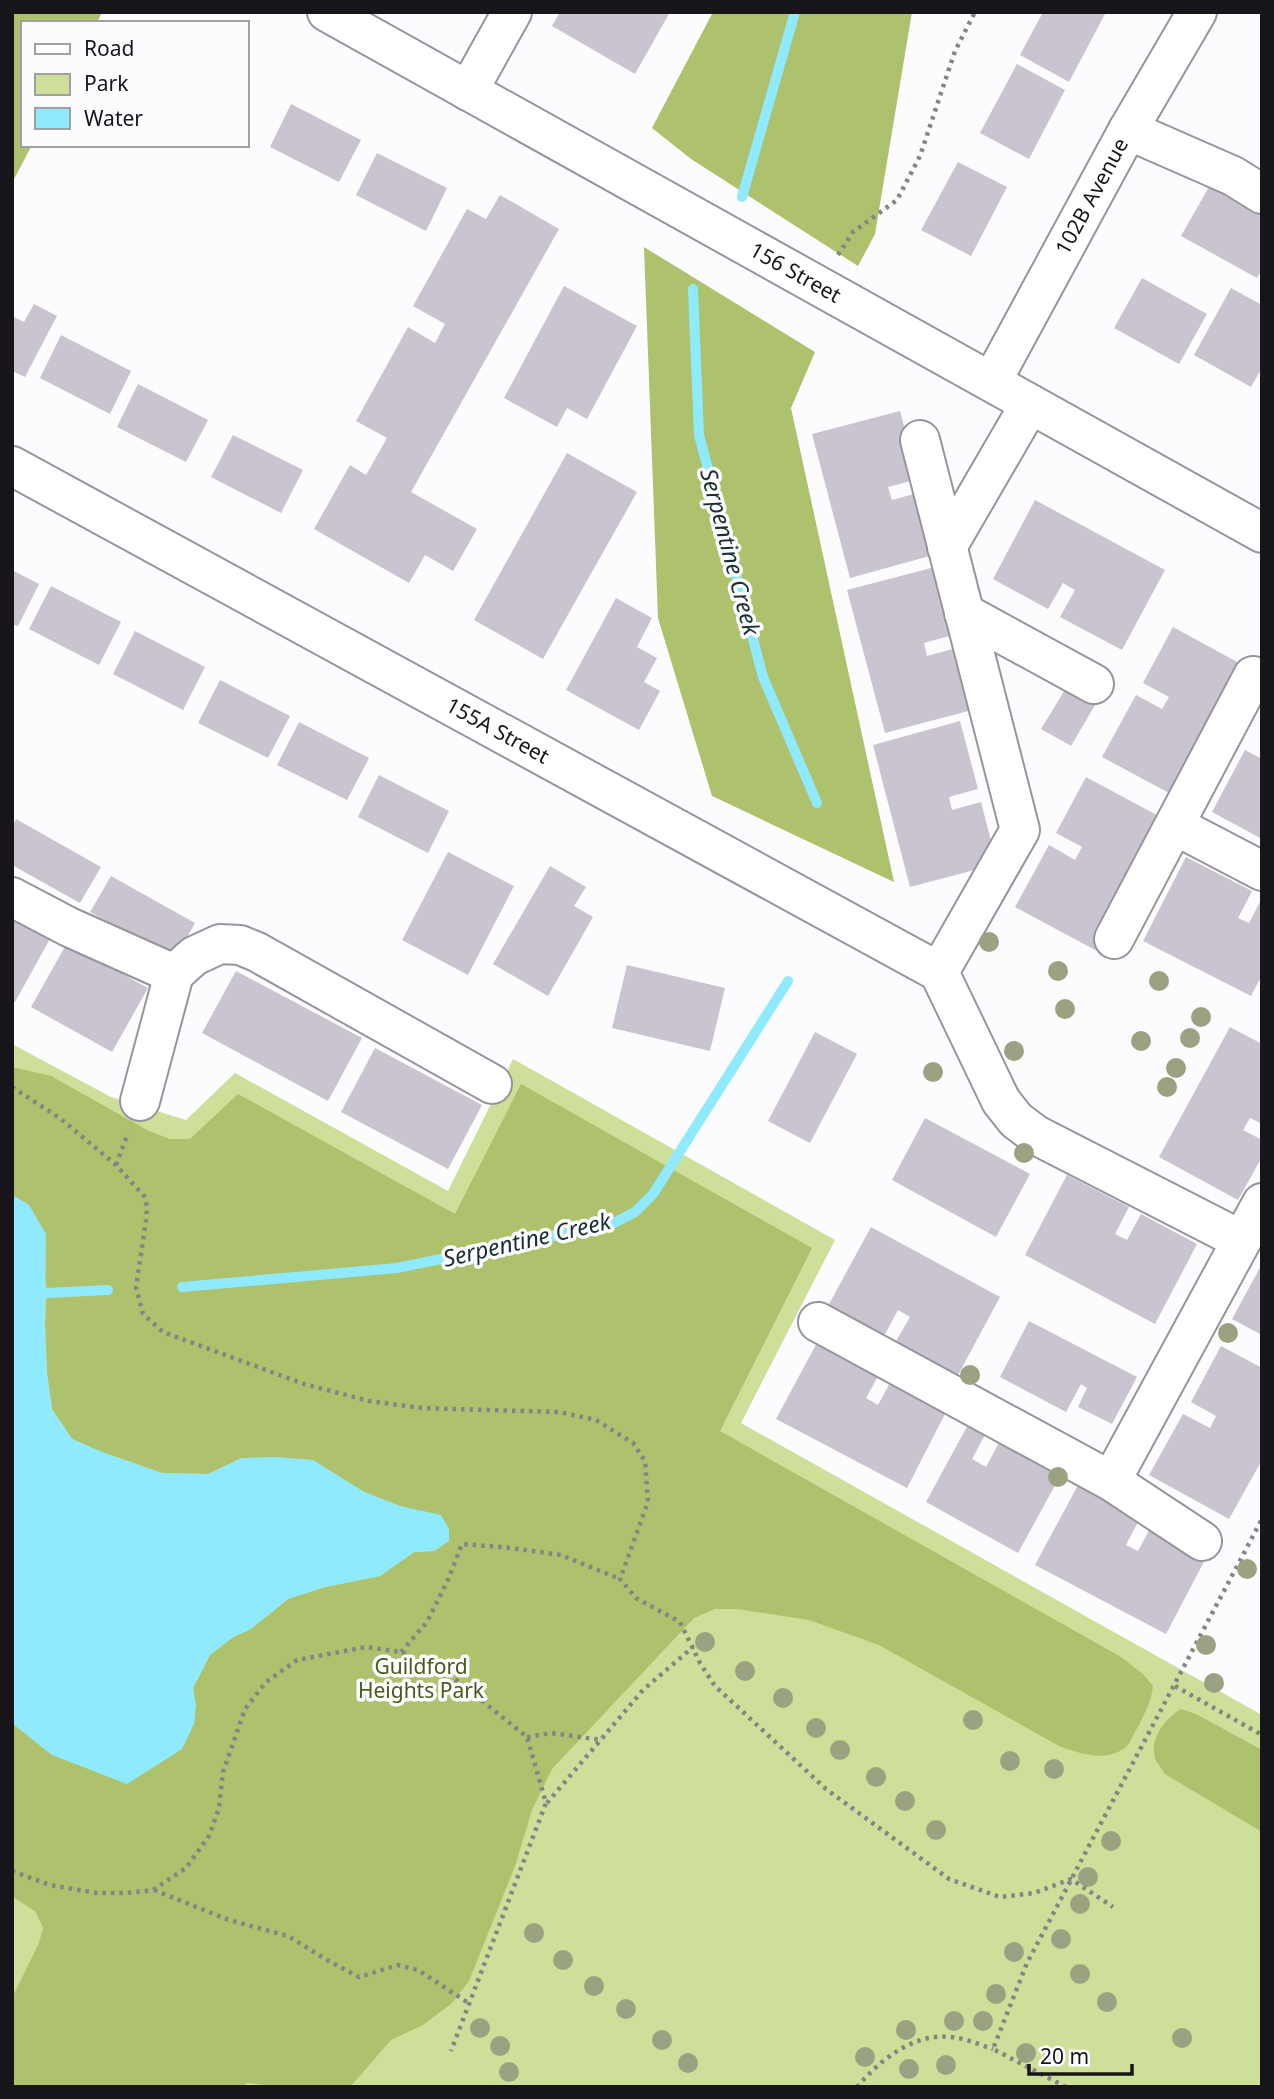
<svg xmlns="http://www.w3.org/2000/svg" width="1274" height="2099" font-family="'Noto Sans',sans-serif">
  <rect width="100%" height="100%" fill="#fcfbfd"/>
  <!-- green -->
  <path fill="#cddf98" d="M 12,1044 L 111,1097 L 186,1120 L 235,1073 L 448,1191 L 513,1059 L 835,1240 L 741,1423 L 1262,1715 L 1262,2087 L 12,2087 Z"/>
  <!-- forest -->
  <g fill="#aec16c">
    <path d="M 12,12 L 102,12 L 97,23 L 23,23 L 23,145 L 32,145 L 12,183 Z"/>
    <path d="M 713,12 L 912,12 L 875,234 L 858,266 L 691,159 L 652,128 Z"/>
    <path d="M 644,247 L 815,352 L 791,408 L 894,882 L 712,796 L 658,618 Z"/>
    <path d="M 12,1067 L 51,1076 L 149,1131 L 170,1139 L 190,1139 L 238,1094 L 455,1214 L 521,1084 L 812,1248 L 720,1431 L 1121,1657 L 1143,1674 L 1153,1686 C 1151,1702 1145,1713 1138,1727 C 1134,1733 1131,1741 1127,1746 C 1108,1763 1080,1754 1059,1746 L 879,1645 L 809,1620 L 737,1609 L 715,1609 L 694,1618 L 552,1769 L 532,1810 L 515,1866 L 469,1981 L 452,2003 L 423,2025 L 391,2040 L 350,2087 L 277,2087 L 248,2083 L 240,2087 L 12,2087 L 12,1998 L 39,1943 L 43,1928 L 36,1912 L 12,1896 L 12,1723 L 52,1755 L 196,1706 L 193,1688 L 210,1655 L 233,1637 L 251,1629 L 288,1599 L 325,1587 L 380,1576 L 414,1552 L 434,1551 L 448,1541 L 449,1529 L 400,1506 L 364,1492 L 313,1460 L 242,1458 L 208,1474 L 162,1473 L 102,1452 L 72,1439 L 52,1409 L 47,1373 L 45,1325 L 47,1289 L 29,1205 L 12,1195 Z"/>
    <path d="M 1181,1709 L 1196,1714 L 1262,1750 L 1262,1832 L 1165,1774 C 1162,1769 1157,1763 1155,1758 C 1149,1738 1166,1718 1181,1709 Z"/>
  </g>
  <!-- water -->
  <path fill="#90eafd" d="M 12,1195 L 29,1205 L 46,1234 L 45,1325 L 47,1373 L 52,1409 L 72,1439 L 102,1452 L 162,1473 L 208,1474 L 242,1458 L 276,1457 L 313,1460 L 364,1492 L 400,1506 L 441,1515 L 449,1529 L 449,1541 L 434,1551 L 414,1552 L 380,1576 L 325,1587 L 288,1599 L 251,1629 L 233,1637 L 210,1655 L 193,1688 L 196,1706 L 194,1724 L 182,1749 L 127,1784 L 52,1755 L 12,1723 Z"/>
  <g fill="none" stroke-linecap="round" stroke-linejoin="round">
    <!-- stream -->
    <g stroke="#90eafd" stroke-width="10">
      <path d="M 742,197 L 795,12"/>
      <path d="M 693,289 L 699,435 L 763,677 L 817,803"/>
      <path d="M 182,1287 L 397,1268 L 612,1224 L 635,1212 L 653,1194 L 788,981"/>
      <path d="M 46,1293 L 108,1290"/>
    </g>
  </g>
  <!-- building -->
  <g fill="#c9c4cf">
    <path d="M 560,12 L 670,12 L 635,74 L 552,26 Z"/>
    <path d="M 1043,12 L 1106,12 L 1069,82 L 1020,55 Z"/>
    <path d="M 1017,64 L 1065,90 L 1029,159 L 980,133 Z"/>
    <path d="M 291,104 L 361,140 L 339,182 L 270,147 Z"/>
    <path d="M 377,153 L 447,188 L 426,231 L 356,195 Z"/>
    <path d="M 958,162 L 1007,187 L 971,256 L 921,230 Z"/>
    <path d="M 1210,185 L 1262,214 L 1262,269 L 1257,278 L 1181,236 Z"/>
    <path d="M 500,195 L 559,229 L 411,492 L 477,529 L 453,571 L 425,555 L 409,583 L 314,529 L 350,465 L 366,475 L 387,438 L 356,421 L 408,327 L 435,343 L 445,324 L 413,306 L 467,209 L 486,219 Z"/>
    <path d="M 1142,278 L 1207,314 L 1179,364 L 1114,328 Z"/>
    <path d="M 564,286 L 637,326 L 587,419 L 567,408 L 557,427 L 504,398 Z"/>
    <path d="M 1231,288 L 1262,305 L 1262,368 L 1251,387 L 1194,355 Z"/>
    <path d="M 34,304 L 57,316 L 25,377 L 12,371 L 12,316 L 24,322 Z"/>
    <path d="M 61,335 L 131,371 L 110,414 L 40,378 Z"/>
    <path d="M 138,384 L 208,420 L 186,462 L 117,427 Z"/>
    <path d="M 900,411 L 918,479 L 888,487 L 892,500 L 921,492 L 937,554 L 850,578 L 812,434 Z"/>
    <path d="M 233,435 L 303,470 L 281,513 L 211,477 Z"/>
    <path d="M 567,453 L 637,492 L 543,659 L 474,620 Z"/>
    <path d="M 1035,500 L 1165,570 L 1122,650 L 1060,617 L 1075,590 L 1063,583 L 1048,609 L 993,579 Z"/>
    <path d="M 935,567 L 953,635 L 924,643 L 927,656 L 956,648 L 972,710 L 885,733 L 847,590 Z"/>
    <path d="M 12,570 L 39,584 L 18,626 L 12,624 Z"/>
    <path d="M 51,586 L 121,622 L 99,665 L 29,629 Z"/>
    <path d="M 616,598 L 652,618 L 637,647 L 657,658 L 644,682 L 660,691 L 639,730 L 566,690 Z"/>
    <path d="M 1173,627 L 1252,670 L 1182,800 L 1102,757 L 1136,695 L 1162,709 L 1169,697 L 1143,683 Z"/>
    <path d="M 135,631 L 205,667 L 183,710 L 113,674 Z"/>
    <path d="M 220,680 L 290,716 L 268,758 L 198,723 Z"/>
    <path d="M 1066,688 L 1095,705 L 1071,746 L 1041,729 Z"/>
    <path d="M 960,721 L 978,789 L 949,797 L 952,810 L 981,802 L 997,864 L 910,887 L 873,745 Z"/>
    <path d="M 299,722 L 369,758 L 347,800 L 277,765 Z"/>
    <path d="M 1245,750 L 1262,759 L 1262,839 L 1212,812 Z"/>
    <path d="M 379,775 L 449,811 L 428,853 L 358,817 Z"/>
    <path d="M 1086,777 L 1166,820 L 1095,950 L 1015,907 L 1049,845 L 1075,860 L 1082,847 L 1056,833 Z"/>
    <path d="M 16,819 L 101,867 L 80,903 L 12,865 L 12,827 Z"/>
    <path d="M 448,852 L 514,886 L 468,975 L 402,940 Z"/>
    <path d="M 1186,857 L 1252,891 L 1238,918 L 1249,923 L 1262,898 L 1262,975 L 1251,996 L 1143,941 Z"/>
    <path d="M 550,866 L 586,887 L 574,906 L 593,917 L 548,996 L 493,964 Z"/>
    <path d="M 111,876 L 195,923 L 175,959 L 90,912 Z"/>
    <path d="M 12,915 L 51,937 L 15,1002 L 12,1000 Z"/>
    <path d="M 67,943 L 148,988 L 112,1052 L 31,1007 Z"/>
    <path d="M 627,965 L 725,988 L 710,1051 L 612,1028 Z"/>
    <path d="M 236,971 L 362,1038 L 328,1101 L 202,1033 Z"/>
    <path d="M 1230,1027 L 1262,1044 L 1262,1124 L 1250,1118 L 1243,1130 L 1262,1140 L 1262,1157 L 1238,1200 L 1159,1157 Z"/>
    <path d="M 815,1032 L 857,1054 L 810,1143 L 768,1121 Z"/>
    <path d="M 375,1048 L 482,1105 L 448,1169 L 341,1112 Z"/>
    <path d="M 925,1118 L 1030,1174 L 996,1237 L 892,1180 Z"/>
    <path d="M 1067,1175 L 1129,1207 L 1115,1234 L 1127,1240 L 1141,1214 L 1197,1244 L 1155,1324 L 1025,1255 Z"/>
    <path d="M 871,1227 L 1000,1297 L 957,1377 L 895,1343 L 910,1317 L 898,1310 L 884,1336 L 828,1306 Z"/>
    <path d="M 1262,1264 L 1262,1335 L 1232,1319 Z"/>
    <path d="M 1029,1321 L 1137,1377 L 1112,1424 L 1078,1407 L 1087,1388 L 1081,1384 L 1066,1412 L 1000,1377 Z"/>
    <path d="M 819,1339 L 881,1371 L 866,1398 L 878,1405 L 892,1379 L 948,1408 L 907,1488 L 776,1419 Z"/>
    <path d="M 1221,1346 L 1262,1368 L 1262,1460 L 1229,1519 L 1149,1475 L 1183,1414 L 1210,1428 L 1216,1416 L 1191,1402 Z"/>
    <path d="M 970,1421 L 987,1431 L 972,1459 L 986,1467 L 1003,1435 L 1064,1469 L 1018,1553 L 926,1502 Z"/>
    <path d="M 1078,1485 L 1140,1518 L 1126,1545 L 1138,1551 L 1152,1525 L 1208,1554 L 1166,1634 L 1035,1565 Z"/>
  </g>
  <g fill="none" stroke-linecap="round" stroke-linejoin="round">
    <!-- minor casing -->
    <g stroke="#98949e" stroke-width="42">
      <g id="minor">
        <path d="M 468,91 L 512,12"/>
        <path d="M 1128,130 L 1233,176 L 1262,194"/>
        <path id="s1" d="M 992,381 L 1128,130 L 1197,12"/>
        <path d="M 920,440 L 1020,830 L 939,972"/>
        <path id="s2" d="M 12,466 L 939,972 L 1001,1101 L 1016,1120 L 1036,1135 L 1241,1240"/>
        <path d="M 947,547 L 1030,404"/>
        <path d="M 964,613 L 1094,684"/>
        <path d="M 1176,826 L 1262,871"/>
        <path d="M 12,897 L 69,927 L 174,974"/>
        <path d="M 1114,939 L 1253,676"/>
        <path d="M 140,1101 L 174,974 L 194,956 L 220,944 L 240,945 L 257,952 L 492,1084"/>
        <path d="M 818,1322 L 1111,1481 L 1262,1203"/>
        <path d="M 1111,1481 L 1202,1541"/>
      </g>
    </g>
    <!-- major casing -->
    <g stroke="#98949e" stroke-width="42">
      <g id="major">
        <path id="s3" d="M 327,12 L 1262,533"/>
      </g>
    </g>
    <!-- path -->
    <g stroke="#868487" stroke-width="4.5" stroke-dasharray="3.5 5" stroke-linecap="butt">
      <path d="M 838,255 L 853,232 L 897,200 L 920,156 L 955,51 L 975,12"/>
      <path d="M 12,1087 L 61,1119 L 116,1165 L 144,1196 L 147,1206 L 146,1221 L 136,1287 L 143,1314 L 163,1332 L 304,1384 L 369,1401 L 422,1408 L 559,1412 L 596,1420 L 633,1443 L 645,1461 L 648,1502 L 620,1579 L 636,1598 L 680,1622 L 700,1663 L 715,1686 L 826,1789 L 949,1879 L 1000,1897 L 1034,1893 L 1071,1879 L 1113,1907"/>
      <path d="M 116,1165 L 128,1133"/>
      <path d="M 401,1652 L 427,1622 L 448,1580 L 462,1544 L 503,1547 L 561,1555 L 620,1579"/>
      <path d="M 1175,1686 L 1262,1735"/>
      <path d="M 527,1737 L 551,1733 L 601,1740"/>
      <path d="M 547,1803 L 643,1690 L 693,1647"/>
      <path d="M 12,1871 L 50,1885 L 97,1893 L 126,1893 L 153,1890 L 186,1868 L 209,1836 L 219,1808 L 223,1772 L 245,1709 L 266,1682 L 297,1660 L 366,1647 L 401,1652 L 445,1671 L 527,1737 L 546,1803 L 451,2051"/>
      <path d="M 154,1890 L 229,1920 L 288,1936 L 327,1960 L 359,1977 L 398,1965 L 418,1970 L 470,2004"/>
      <path d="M 857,2087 C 880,2060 913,2033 951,2037 C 965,2038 980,2045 993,2049"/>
      <path d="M 1066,2087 L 993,2049 L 1027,1963 L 1262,1519"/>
    </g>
    <!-- minor -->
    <use href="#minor" stroke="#fff" stroke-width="38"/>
    <!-- major -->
    <use href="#major" stroke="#fff" stroke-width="38"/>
  </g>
  <!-- trees -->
  <g fill="#9ba281">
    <circle cx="989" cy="942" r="10"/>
    <circle cx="1058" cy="971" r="10"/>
    <circle cx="1159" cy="981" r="10"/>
    <circle cx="1065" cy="1009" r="10"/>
    <circle cx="1201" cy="1017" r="10"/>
    <circle cx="1190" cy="1038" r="10"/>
    <circle cx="1141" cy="1041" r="10"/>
    <circle cx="1014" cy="1051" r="10"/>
    <circle cx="1176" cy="1068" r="10"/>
    <circle cx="933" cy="1072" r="10"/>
    <circle cx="1167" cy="1087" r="10"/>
    <circle cx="1024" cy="1153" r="10"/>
    <circle cx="1228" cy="1333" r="10"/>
    <circle cx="970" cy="1375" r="10"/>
    <circle cx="1058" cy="1477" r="10"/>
    <circle cx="1247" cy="1569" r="10"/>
    <circle cx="705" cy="1642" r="10"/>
    <circle cx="1206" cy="1645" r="10"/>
    <circle cx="745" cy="1671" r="10"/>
    <circle cx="1214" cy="1683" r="10"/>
    <circle cx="783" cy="1698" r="10"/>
    <circle cx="973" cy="1720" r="10"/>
    <circle cx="816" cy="1728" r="10"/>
    <circle cx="840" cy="1750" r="10"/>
    <circle cx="1010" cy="1761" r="10"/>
    <circle cx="1054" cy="1769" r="10"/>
    <circle cx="876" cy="1777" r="10"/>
    <circle cx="905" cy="1801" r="10"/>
    <circle cx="936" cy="1830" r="10"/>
    <circle cx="1111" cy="1841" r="10"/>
    <circle cx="1088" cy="1877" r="10"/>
    <circle cx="1080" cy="1904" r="10"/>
    <circle cx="534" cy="1933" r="10"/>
    <circle cx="1061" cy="1939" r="10"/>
    <circle cx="1014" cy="1952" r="10"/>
    <circle cx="563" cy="1960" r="10"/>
    <circle cx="1080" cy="1974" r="10"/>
    <circle cx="594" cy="1986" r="10"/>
    <circle cx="996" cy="1994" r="10"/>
    <circle cx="1107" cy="2002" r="10"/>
    <circle cx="626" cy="2009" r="10"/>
    <circle cx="954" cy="2021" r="10"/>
    <circle cx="983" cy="2021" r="10"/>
    <circle cx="480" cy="2028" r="10"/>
    <circle cx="906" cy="2030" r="10"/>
    <circle cx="1182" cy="2038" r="10"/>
    <circle cx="662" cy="2040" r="10"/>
    <circle cx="500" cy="2046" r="10"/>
    <circle cx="1026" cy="2053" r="10"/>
    <circle cx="865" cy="2057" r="10"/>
    <circle cx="688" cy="2063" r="10"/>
    <circle cx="946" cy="2065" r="10"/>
    <circle cx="909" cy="2069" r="10"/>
    <circle cx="509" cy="2072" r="10"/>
  </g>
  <g text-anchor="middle" stroke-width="7" stroke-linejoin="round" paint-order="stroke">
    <!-- street labels -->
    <g font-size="21" fill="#171519" stroke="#fcfbfd">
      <text dy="7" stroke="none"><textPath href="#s1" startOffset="210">102B Avenue</textPath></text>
      <text dy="7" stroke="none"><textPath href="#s3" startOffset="536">156 Street</textPath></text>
      <text dy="7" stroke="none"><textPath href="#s2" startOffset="553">155A Street</textPath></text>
    </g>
    <!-- park labels -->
    <g font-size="21" fill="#4c591c" stroke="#fcfbfd">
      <text x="421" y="1674">Guildford<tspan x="421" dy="24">Heights Park</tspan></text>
    </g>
    <!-- water labels -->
    <g font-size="23" font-style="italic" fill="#192f33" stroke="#fcfbfd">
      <text transform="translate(730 552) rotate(75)" y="8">Serpentine Creek</text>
      <text transform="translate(527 1240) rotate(-13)" y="8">Serpentine Creek</text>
    </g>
  </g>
  <!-- border -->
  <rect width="1274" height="2099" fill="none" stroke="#171519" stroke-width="28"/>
  <!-- legend -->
  <rect x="21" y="21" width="228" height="126" fill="#fcfbfd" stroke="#a09fa2" stroke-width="2"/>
  <rect x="35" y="44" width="35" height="10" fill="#ffffff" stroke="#a09fa2" stroke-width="2"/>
  <text x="84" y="56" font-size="21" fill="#171519">Road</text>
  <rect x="35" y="74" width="35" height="21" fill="#cddf98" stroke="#a09fa2" stroke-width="2"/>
  <text x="84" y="91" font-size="21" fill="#171519">Park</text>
  <rect x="35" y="108" width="35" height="21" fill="#90eafd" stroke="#a09fa2" stroke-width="2"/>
  <text x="84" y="126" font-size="21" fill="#171519">Water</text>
  <!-- scale -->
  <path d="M1029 2064v10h103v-10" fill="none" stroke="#171519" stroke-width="3.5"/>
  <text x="1040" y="2064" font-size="21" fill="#171519" stroke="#fcfbfd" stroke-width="5" paint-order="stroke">20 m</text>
</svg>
